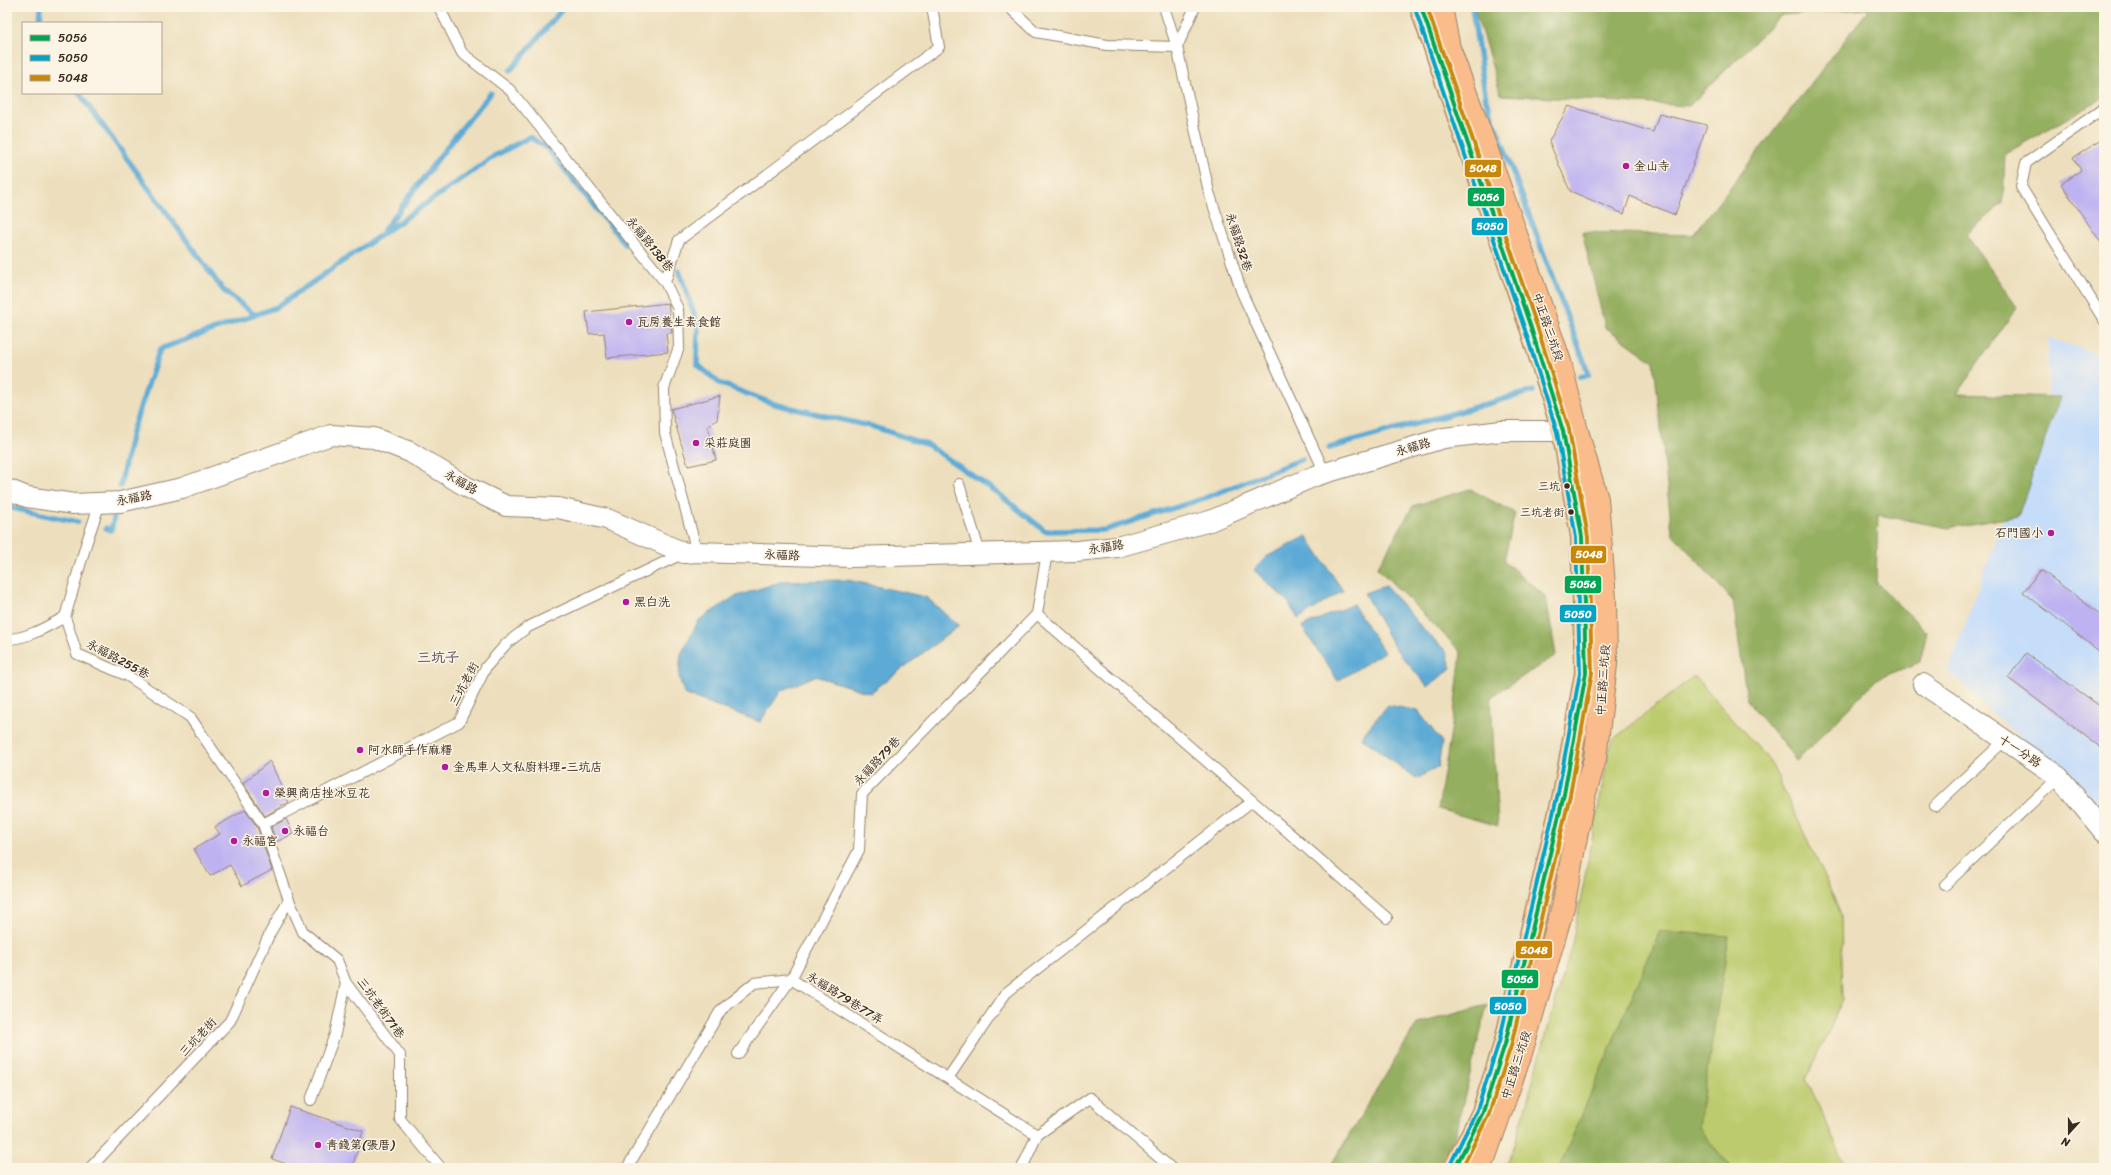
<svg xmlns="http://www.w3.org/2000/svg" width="2111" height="1175" font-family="Sriracha,'LXGW WenKai TC',sans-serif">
  <rect width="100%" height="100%" fill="#fcf5e5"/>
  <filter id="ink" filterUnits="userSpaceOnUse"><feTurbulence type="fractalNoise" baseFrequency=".025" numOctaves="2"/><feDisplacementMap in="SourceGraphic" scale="8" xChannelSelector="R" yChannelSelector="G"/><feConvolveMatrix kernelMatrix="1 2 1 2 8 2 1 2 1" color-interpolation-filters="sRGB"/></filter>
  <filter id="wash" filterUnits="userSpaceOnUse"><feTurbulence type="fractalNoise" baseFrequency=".012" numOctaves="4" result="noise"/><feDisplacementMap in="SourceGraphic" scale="16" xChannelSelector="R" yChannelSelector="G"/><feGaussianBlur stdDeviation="0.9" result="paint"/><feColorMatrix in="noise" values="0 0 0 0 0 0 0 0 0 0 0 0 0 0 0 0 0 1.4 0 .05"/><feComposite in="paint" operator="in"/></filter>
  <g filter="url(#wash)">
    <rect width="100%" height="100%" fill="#eddfbd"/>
    <!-- built -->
    <path fill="#c6ddf9" d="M 2048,338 L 2104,356 L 2104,816 L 1948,671 L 2048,396 Z"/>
    <!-- green -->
    <path fill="#bccb6d" stroke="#7c7a46" d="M 1694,676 L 1770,761 L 1825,877 L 1841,915 L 1843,1000 L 1806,1079 L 1847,1168 L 1504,1168 L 1515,1144 L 1572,944 L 1611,741 Z"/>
    <!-- forest -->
    <g fill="#95af60" stroke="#686c3f">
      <path d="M 1474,7 L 2104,7 L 2104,97 L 2005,154 L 2003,203 L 1966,234 L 2017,307 L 1957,394 L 2060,397 L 2018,516 L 1949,528 L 1878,515 L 1876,582 L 1927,632 L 1920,662 L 1877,679 L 1797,761 L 1747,700 L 1733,601 L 1672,533 L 1654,362 L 1605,327 L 1582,232 L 1693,235 L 1869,9 L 1782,15 L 1689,106 L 1501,95 Z"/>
      <path d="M 1470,489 L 1515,513 L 1504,561 L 1546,597 L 1556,655 L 1491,697 L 1498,826 L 1438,809 L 1454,713 L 1461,652 L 1377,568 L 1413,506 Z"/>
      <path d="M 1660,931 L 1729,936 L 1698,1127 L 1731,1168 L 1559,1168 Z"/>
      <path d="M 1487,1005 L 1454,1139 L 1436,1168 L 1329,1168 L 1417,1024 Z"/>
    </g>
    <!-- water -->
    <g fill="#5baad5" stroke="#4b6a7a">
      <path d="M 1307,536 L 1343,591 L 1298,619 L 1288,602 L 1254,570 L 1266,557 Z"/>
      <path d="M 848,580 L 926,597 L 959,626 L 870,693 L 815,676 L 781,691 L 760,722 L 684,694 L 679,676 L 681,654 L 699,620 L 734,597 L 783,581 Z"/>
      <path d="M 1386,586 L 1423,629 L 1447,652 L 1451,668 L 1428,687 L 1394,647 L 1364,593 Z"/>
      <path d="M 1353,604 L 1384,652 L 1338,681 L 1302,627 Z"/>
      <path d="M 1388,705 L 1418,711 L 1442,742 L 1438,767 L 1416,779 L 1361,737 Z"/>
    </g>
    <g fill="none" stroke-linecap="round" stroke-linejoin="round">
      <!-- stream -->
      <g stroke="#5baad5" stroke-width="5.5">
        <path d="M 1472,7 L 1486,100 L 1589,375 L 1580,377"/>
        <path d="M 40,23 L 41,7"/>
        <path d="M 510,71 L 564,7"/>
        <path d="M 79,93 L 223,290 L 255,315"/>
        <path d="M 384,230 L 456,135 L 491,93"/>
        <path d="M 679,271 L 698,325 L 697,364 L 719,383 L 774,404 L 874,427 L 928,445 L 999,494 L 1045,531 L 1105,530 L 1205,498 L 1302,459"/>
        <path d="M 1329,448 L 1533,391"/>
        <path d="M 120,486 L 132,432 L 160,349 L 277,307 L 496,155 L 530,137 L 548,149 L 625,244"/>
        <path d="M 7,507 L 78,522"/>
        <path d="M 106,528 L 111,530 L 114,518"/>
      </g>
    </g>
    <g id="blocks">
      <!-- building -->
      <g fill="#beb2f1">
        <path d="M 1569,106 L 1653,132 L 1659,114 L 1707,125 L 1675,215 L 1630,196 L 1624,214 L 1570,191 L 1549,141 Z"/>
        <path d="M 2104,138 L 2104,247 L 2061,184 L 2081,170 L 2073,158 Z"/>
        <path d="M 668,303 L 672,333 L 666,333 L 668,352 L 607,358 L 604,333 L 589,334 L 586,312 Z"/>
        <path d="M 720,396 L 717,420 L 708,426 L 716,460 L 688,466 L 671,409 Z"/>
        <path d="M 2041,570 L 2104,617 L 2104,655 L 2023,592 Z"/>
        <path d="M 2026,653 L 2104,709 L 2104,750 L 2008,678 Z"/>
        <path d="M 270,761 L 289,803 L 280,806 L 281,807 L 265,816 L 243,783 Z"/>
        <path d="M 245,810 L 257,827 L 272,870 L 242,886 L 230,865 L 210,876 L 194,849 L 220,834 L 215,827 Z"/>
        <path d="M 286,819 L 293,834 L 276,842 L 271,827 Z"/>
        <path d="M 290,1107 L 363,1131 L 352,1168 L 298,1168 L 272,1159 Z"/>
      </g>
    </g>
  </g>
  <g filter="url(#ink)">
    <use href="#blocks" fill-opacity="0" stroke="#94846e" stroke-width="1"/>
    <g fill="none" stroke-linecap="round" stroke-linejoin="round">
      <!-- lane casing -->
      <g stroke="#94846e" stroke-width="12">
        <g id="lane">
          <path d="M 439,7 L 462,53 L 510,90 L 665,282 L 678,309 L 679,347 L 664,388 L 665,433 L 697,552"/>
          <path d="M 1009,7 L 1036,32 L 1107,45 L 1177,47"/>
          <path d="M 1164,7 L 1177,47 L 1209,192 L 1242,293 L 1325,473"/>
          <path d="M 1177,47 L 1195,7"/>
          <path d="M 2104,108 L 2026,163 L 2021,187 L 2104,320"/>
          <path d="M 665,282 L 679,240 L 939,47 L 932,7"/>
          <path d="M 959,484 L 980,553"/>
          <path d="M 100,503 L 87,541 L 65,617 L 77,654 L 128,676 L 190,717 L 263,824 L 289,900 L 303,932 L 337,960 L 346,983 L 400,1055 L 400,1119 L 441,1168"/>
          <path d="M 1037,614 L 1387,918"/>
          <path d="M 7,639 C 27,639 48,626 65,617"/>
          <path d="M 1935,806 L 2004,741"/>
          <path d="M 263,824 L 459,722 L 486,667 L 507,643 L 528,627 L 684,553"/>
          <path d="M 1945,885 L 2059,777"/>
          <path d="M 738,1054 L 791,979 L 859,850 L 862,794 L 1037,614 L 1047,552"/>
          <path d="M 948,1078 L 1006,993 L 1252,801"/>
          <path d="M 311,1100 L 335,1034 L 346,983"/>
          <path d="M 1037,1135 L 1090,1098 L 1171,1168"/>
          <path d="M 90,1168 L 230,1021 L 270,933 L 289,900"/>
          <path d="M 627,1168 L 721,1010 L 754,983 L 791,979 L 1037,1135 L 1022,1168"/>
        </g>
      </g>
      <!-- street casing -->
      <g stroke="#94846e" stroke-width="22">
        <g id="street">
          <path d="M 7,489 L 27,497 L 74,504 L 120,502 L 182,488 L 331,435 L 374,438 L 410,452 L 467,487 L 506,506 L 558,508 L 607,519 L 684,553 L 697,552 L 851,557 L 1077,551 L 1117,547 L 1210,521 L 1315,476 L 1444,438 L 1502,431 L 1577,431"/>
          <path d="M 1923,684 L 2059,777 L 2104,832"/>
        </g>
      </g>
      <!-- primary casing -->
      <g stroke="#94846e" stroke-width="24">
        <g id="primary">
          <path d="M 1421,7 L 1531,328 L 1563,431 L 1582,537 L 1586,673 L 1564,794 L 1505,1044 L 1483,1112 L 1455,1168"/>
          <path d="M 1441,7 L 1449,48 L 1489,156 L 1560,362 L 1577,431 L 1597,499 L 1605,599 L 1606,664 L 1595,759 L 1583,799 L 1563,907 L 1521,1053 L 1485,1156 L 1478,1168"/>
        </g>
      </g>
      <!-- lane -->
      <use href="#lane" stroke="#fff" stroke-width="10"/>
      <!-- street -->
      <use href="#street" stroke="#fff" stroke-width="20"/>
      <!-- primary -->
      <use href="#primary" stroke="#f9bc8a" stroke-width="22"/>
      <!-- bus-1 casing -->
      <g stroke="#fcf5e5" stroke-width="7">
        <path id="bus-1" d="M 1421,7 L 1531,328 L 1563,431 L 1582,537 L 1586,673 L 1564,794 L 1505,1044 L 1483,1112 L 1455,1168"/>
      </g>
      <!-- bus-2 casing -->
      <g stroke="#fcf5e5" stroke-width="7">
        <path id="bus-2" d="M 1415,9 L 1525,330 L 1557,432 L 1576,538 L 1580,673 L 1558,793 L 1499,1042 L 1477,1110 L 1450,1165"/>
      </g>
      <!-- bus-3 casing -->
      <g stroke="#fcf5e5" stroke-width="7">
        <path id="bus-3" d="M 1427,7 L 1537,326 L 1569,429 L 1588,537 L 1592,673 L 1570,795 L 1511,1046 L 1489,1114 L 1462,1168"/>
      </g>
      <!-- bus-1 -->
      <use href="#bus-1" stroke="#00a651" stroke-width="4"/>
      <!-- bus-2 -->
      <use href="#bus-2" stroke="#03a3c5" stroke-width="4"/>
      <!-- bus-3 -->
      <use href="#bus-3" stroke="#c88708" stroke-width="4"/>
    </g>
  </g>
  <!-- markers -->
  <g fill="#b5179e" stroke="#fcf5e5" stroke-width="1.5">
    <circle cx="1626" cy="166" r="4"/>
    <circle cx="629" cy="322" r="4"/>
    <circle cx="696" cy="443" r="4"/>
    <circle cx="2051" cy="533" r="4"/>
    <circle cx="626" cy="602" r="4"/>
    <circle cx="360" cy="750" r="4"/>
    <circle cx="445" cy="767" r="4"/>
    <circle cx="266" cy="793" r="4"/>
    <circle cx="285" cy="831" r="4"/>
    <circle cx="234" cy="841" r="4"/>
    <circle cx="318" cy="1145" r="4"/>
  </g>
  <g fill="#3b2a1e" stroke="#fcf5e5" stroke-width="1.5">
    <circle cx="1567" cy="486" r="3.5"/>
    <circle cx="1571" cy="512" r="3.5"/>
  </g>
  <g text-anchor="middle" stroke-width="3" stroke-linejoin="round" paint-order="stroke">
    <!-- bus labels -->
    <g font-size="11" fill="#3b2a1e" stroke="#fcf5e5" text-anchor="end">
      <text x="1560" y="490">三坑</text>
      <text x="1564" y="516">三坑老街</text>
    </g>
    <!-- poi labels -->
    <g font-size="12" fill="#3b2a1e" stroke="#fcf5e5" text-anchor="start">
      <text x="1634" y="170">金山寺</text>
      <text x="637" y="326">瓦房養生素食館</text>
      <text x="704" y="447">采莊庭園</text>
      <text x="2043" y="537" text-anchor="end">石門國小</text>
      <text x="634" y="606">黑白洗</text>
      <text x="368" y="754">阿水師手作麻糬</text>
      <text x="453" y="771">金馬車人文私廚料理-三坑店</text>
      <text x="274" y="797">榮興商店挫冰豆花</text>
      <text x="293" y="835">永福台</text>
      <text x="242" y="845">永福宮</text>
      <text x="326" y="1149">青錢第(張厝)</text>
    </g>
    <!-- street labels -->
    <g font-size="12" fill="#3b2a1e" stroke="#fcf5e5">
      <text transform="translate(1239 242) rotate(72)" y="4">永福路32巷</text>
      <text transform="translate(650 244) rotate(51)" y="4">永福路138巷</text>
      <text transform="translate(1548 327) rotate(71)" y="4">中正路三坑段</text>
      <text transform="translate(1413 447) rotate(-16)" y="4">永福路</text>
      <text transform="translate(461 482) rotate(30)" y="4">永福路</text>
      <text transform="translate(134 498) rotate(-11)" y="4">永福路</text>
      <text transform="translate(1106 547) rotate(-9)" y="4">永福路</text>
      <text transform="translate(782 555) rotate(2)" y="4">永福路</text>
      <text transform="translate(118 659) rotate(28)" y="4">永福路255巷</text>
      <text transform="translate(1603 680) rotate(-86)" y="4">中正路三坑段</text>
      <text transform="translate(464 684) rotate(-62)" y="4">三坑老街</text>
      <text transform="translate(2020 751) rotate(34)" y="4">十一分路</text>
      <text transform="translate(877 761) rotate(-47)" y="4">永福路79巷</text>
      <text transform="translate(845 998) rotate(32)" y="4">永福路79巷77弄</text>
      <text transform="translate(381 1008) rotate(54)" y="4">三坑老街71巷</text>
      <text transform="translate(198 1037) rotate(-47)" y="4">三坑老街</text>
      <text transform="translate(1516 1065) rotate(-72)" y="4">中正路三坑段</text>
    </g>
    <!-- quarter labels -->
    <g font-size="14" font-weight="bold" fill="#695a68" stroke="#fcf5e5">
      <text x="438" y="662">三坑子</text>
    </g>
  </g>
  <g stroke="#fcf5e5" stroke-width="1.5">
    <rect x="1464" y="159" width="38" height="19" rx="4" fill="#c88708"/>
    <rect x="1467" y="187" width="38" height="20" rx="4" fill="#00a651"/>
    <rect x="1471" y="217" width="37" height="19" rx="4" fill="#03a3c5"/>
    <rect x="1570" y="545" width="37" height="19" rx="4" fill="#c88708"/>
    <rect x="1564" y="575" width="38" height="19" rx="4" fill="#00a651"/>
    <rect x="1559" y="604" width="38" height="19" rx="4" fill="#03a3c5"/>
    <rect x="1515" y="940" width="38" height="19" rx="4" fill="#c88708"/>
    <rect x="1501" y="969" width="38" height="20" rx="4" fill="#00a651"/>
    <rect x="1489" y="996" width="38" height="19" rx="4" fill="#03a3c5"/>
  </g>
  <g font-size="11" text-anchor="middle" font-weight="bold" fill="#fff">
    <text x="1483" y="172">5048</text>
    <text x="1486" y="201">5056</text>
    <text x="1490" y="230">5050</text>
    <text x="1589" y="558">5048</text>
    <text x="1583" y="588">5056</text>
    <text x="1578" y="618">5050</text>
    <text x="1534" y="954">5048</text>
    <text x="1520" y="983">5056</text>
    <text x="1508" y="1010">5050</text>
  </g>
  <!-- margin -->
  <rect width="2111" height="1175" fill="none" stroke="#fcf5e5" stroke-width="24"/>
  <!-- legend -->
  <rect x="22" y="22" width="140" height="72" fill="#fcf5e5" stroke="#afa495"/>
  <rect x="30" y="35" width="20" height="6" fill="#00a651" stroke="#afa495"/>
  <text x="58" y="42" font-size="12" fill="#3b2a1e">5056</text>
  <rect x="30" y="55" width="20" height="6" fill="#03a3c5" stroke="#afa495"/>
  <text x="58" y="62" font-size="12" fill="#3b2a1e">5050</text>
  <rect x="30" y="75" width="20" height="6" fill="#c88708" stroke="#afa495"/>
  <text x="58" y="82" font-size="12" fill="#3b2a1e">5048</text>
  <!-- north arrow -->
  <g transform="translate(2069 1133) rotate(201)" stroke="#fcf5e5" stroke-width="3" paint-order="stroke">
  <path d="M0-3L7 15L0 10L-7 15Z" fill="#3b2a1e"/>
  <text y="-6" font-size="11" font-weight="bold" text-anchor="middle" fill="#3b2a1e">N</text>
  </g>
</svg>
